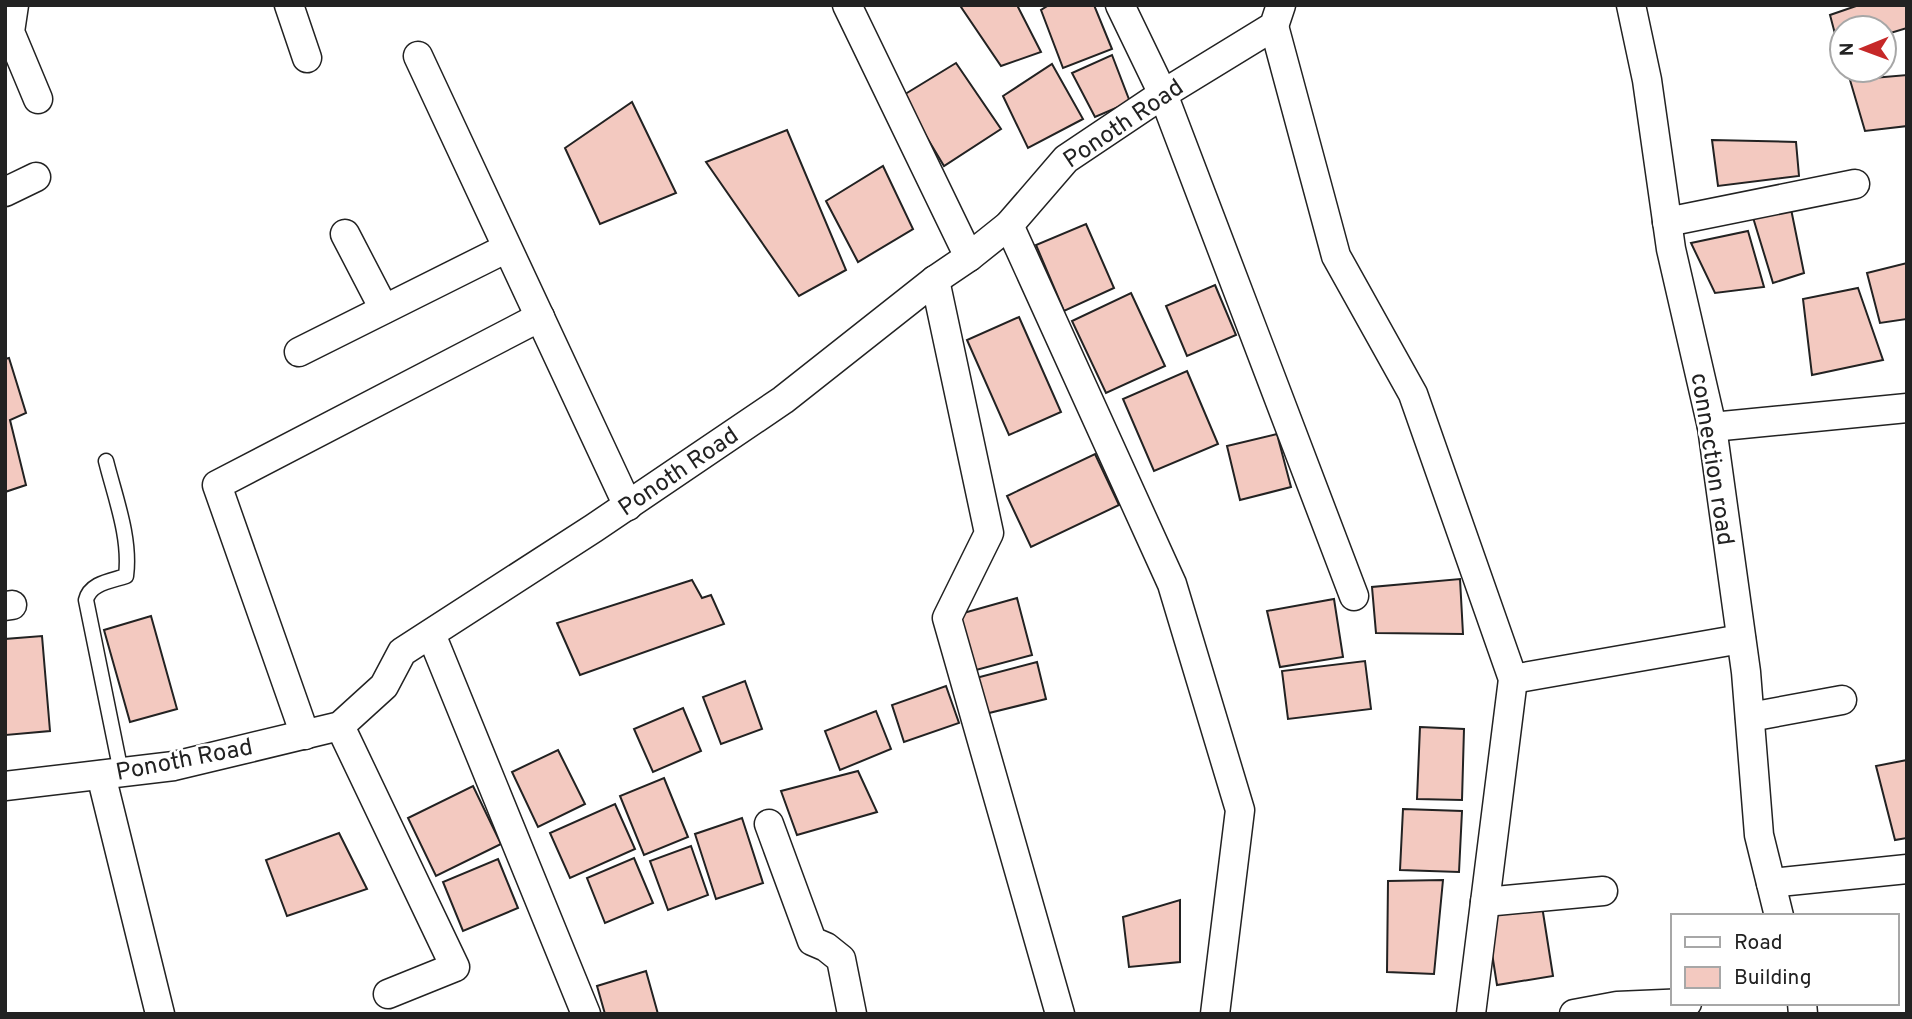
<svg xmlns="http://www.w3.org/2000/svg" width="1912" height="1019" font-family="Overpass,sans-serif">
  <rect width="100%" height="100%" fill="#fff"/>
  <!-- building -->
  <g fill="#f3c9c0" stroke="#222" stroke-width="2">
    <path d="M 964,5 L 1017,5 L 1041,52 L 1001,66 L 961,7 Z"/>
    <path d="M 1049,5 L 1094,5 L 1112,49 L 1063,68 L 1041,10 Z"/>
    <path d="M 1859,5 L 1907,5 L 1907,28 L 1884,35 L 1884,28 L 1842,28 L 1842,48 L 1839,49 L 1830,15 Z"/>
    <path d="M 1112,55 L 1130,102 L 1095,117 L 1072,73 Z"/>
    <path d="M 956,63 L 1001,129 L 944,166 L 902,96 Z"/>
    <path d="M 1052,64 L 1083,119 L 1028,148 L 1003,96 Z"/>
    <path d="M 1907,75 L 1907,126 L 1865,131 L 1850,80 Z"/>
    <path d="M 632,102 L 676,193 L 600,224 L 565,148 Z"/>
    <path d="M 787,130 L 846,270 L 799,296 L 706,162 Z"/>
    <path d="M 1712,140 L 1796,142 L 1799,176 L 1718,186 Z"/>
    <path d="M 883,166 L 913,229 L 858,262 L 826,201 Z"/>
    <path d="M 1791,209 L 1804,273 L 1773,283 L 1751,211 Z"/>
    <path d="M 1086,224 L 1114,288 L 1064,311 L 1036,245 Z"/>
    <path d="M 1748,231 L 1764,287 L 1715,293 L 1691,243 Z"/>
    <path d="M 1907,263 L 1907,319 L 1880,323 L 1867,273 Z"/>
    <path d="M 1215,285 L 1236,335 L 1187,356 L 1166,306 Z"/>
    <path d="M 1858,288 L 1883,360 L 1812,375 L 1803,299 Z"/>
    <path d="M 1131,293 L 1165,366 L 1106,393 L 1072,321 Z"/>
    <path d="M 1019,317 L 1061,412 L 1009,435 L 967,340 Z"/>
    <path d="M 9,358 L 26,413 L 10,420 L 26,485 L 5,492 L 5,359 Z"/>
    <path d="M 1187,371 L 1218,444 L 1154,471 L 1123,399 Z"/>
    <path d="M 1277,434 L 1291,487 L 1240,500 L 1227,446 Z"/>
    <path d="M 1095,454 L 1119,505 L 1031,547 L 1007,496 Z"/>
    <path d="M 1460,579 L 1463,634 L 1376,633 L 1372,587 Z"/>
    <path d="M 692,580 L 702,598 L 711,595 L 724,624 L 580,675 L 557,623 Z"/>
    <path d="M 1017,598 L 1032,655 L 976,670 L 960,614 Z"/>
    <path d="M 1334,599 L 1343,657 L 1280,667 L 1267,611 Z"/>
    <path d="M 151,616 L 177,709 L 130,722 L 104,630 Z"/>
    <path d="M 42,636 L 50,731 L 6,735 L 5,639 Z"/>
    <path d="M 1365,661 L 1371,709 L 1288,719 L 1282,671 Z"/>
    <path d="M 1037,662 L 1046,699 L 985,714 L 976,678 Z"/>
    <path d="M 745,681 L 762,729 L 721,744 L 703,697 Z"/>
    <path d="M 946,686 L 959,723 L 904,742 L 892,705 Z"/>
    <path d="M 683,708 L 701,751 L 653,772 L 634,729 Z"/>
    <path d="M 876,711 L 891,749 L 840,770 L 825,731 Z"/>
    <path d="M 1420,727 L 1464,729 L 1462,800 L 1417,799 Z"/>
    <path d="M 558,750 L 585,804 L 538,827 L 512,772 Z"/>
    <path d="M 1907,760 L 1907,838 L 1895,840 L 1876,766 Z"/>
    <path d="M 858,771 L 877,812 L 797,835 L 781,791 Z"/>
    <path d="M 664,778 L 688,837 L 644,855 L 620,796 Z"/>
    <path d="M 473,786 L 501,844 L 436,876 L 408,818 Z"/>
    <path d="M 615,804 L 635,849 L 570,878 L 550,833 Z"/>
    <path d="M 1403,809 L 1462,811 L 1459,872 L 1400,870 Z"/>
    <path d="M 742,818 L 763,883 L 716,899 L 695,834 Z"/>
    <path d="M 339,833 L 367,889 L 287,916 L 266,860 Z"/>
    <path d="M 691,846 L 708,895 L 668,910 L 650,861 Z"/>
    <path d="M 634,858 L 653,903 L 605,923 L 587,878 Z"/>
    <path d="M 498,859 L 518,908 L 463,931 L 443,882 Z"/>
    <path d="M 1443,880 L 1434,974 L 1387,972 L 1388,881 Z"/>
    <path d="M 1180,900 L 1180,962 L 1129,967 L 1123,917 Z"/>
    <path d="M 1542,906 L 1553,976 L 1497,985 L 1486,915 Z"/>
    <path d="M 646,971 L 658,1014 L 605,1014 L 597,986 Z"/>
  </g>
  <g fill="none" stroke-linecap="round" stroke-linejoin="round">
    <!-- service casing -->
    <g stroke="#222" stroke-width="17">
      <path id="service" d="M 106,461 C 115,497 131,538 126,576 C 111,581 90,583 86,600 L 121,772"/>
    </g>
    <!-- minor casing -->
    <g stroke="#222" stroke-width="31">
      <g id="minor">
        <path d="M 14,5 L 10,32 L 38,99"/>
        <path d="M 289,5 L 307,58"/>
        <path d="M 847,5 L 969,257"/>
        <path d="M 1120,5 L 1163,94 L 1354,596"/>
        <path d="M 1631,5 L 1647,80 L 1671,249 L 1712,427 L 1746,672 L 1759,835 L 1779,916"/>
        <path d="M 1274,26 L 1336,256 L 1413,394 L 1513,679 L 1471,1014"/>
        <path d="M 418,56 L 628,506"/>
        <path d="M 5,192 L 36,177"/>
        <path d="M 1667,222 L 1855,184"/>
        <path d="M 1009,225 L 1172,584 L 1240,810 L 1215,1014"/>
        <path d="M 345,234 L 384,309"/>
        <path d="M 935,280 L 989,533 L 947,618 L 1060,1014"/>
        <path d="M 299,352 L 507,248"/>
        <path d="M 1712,427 L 1907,408"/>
        <path d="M 5,606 L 12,605"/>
        <path d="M 431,634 L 586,1014"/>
        <path d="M 1513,679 L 1741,639"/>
        <path d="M 1750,717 L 1842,700"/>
        <path d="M 340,726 L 455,967 L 388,994"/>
        <path d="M 305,735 L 217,485 L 540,317"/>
        <path d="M 101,775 L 160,1014"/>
        <path d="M 5,786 L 174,766 L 340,726 L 384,686 L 402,652 L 594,528 L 783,400 L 935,280 L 969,257 L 1009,225 L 1066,159 L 1163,94 L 1274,26 L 1281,5"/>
        <path d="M 769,824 L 812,941 L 826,947 L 841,959 L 852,1014"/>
        <path d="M 1771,883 L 1907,869"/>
        <path d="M 1485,902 L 1603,891"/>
        <path d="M 1802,1003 L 1803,1014"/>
        <path d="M 1574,1014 L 1617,1006 L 1687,1003"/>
      </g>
    </g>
    <!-- service -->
    <use href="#service" stroke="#fff" stroke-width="14"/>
    <!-- minor -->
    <use href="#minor" stroke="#fff" stroke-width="28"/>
  </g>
  <g text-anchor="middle" stroke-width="5" stroke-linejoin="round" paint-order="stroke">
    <!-- street labels -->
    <g font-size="24" fill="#222" stroke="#fff">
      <text transform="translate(1123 123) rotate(-34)" y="8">Ponoth Road</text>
      <text transform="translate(1713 459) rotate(81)" y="8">connection road</text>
      <text transform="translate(678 471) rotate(-34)" y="8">Ponoth Road</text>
      <text transform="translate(184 759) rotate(-11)" y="8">Ponoth Road</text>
    </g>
  </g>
  <!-- border -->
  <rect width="1912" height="1019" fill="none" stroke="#222222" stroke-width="14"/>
  <!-- legend -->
  <rect x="1671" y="914" width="228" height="91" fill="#ffffff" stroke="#a7a7a7" stroke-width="2"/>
  <rect x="1685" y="937" width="35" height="10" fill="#ffffff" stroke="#a7a7a7" stroke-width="2"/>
  <text x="1734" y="949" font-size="21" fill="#222222">Road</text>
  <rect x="1685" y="967" width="35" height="21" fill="#f3c9c0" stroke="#a7a7a7" stroke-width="2"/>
  <text x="1734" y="984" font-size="21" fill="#222222">Building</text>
  <!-- north arrow -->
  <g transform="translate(1863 49) rotate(269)"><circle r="33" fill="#ffffff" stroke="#a7a7a7" stroke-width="2"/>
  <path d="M0-5L12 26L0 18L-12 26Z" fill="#c62828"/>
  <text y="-10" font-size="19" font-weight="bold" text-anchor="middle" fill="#222222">N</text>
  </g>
</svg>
